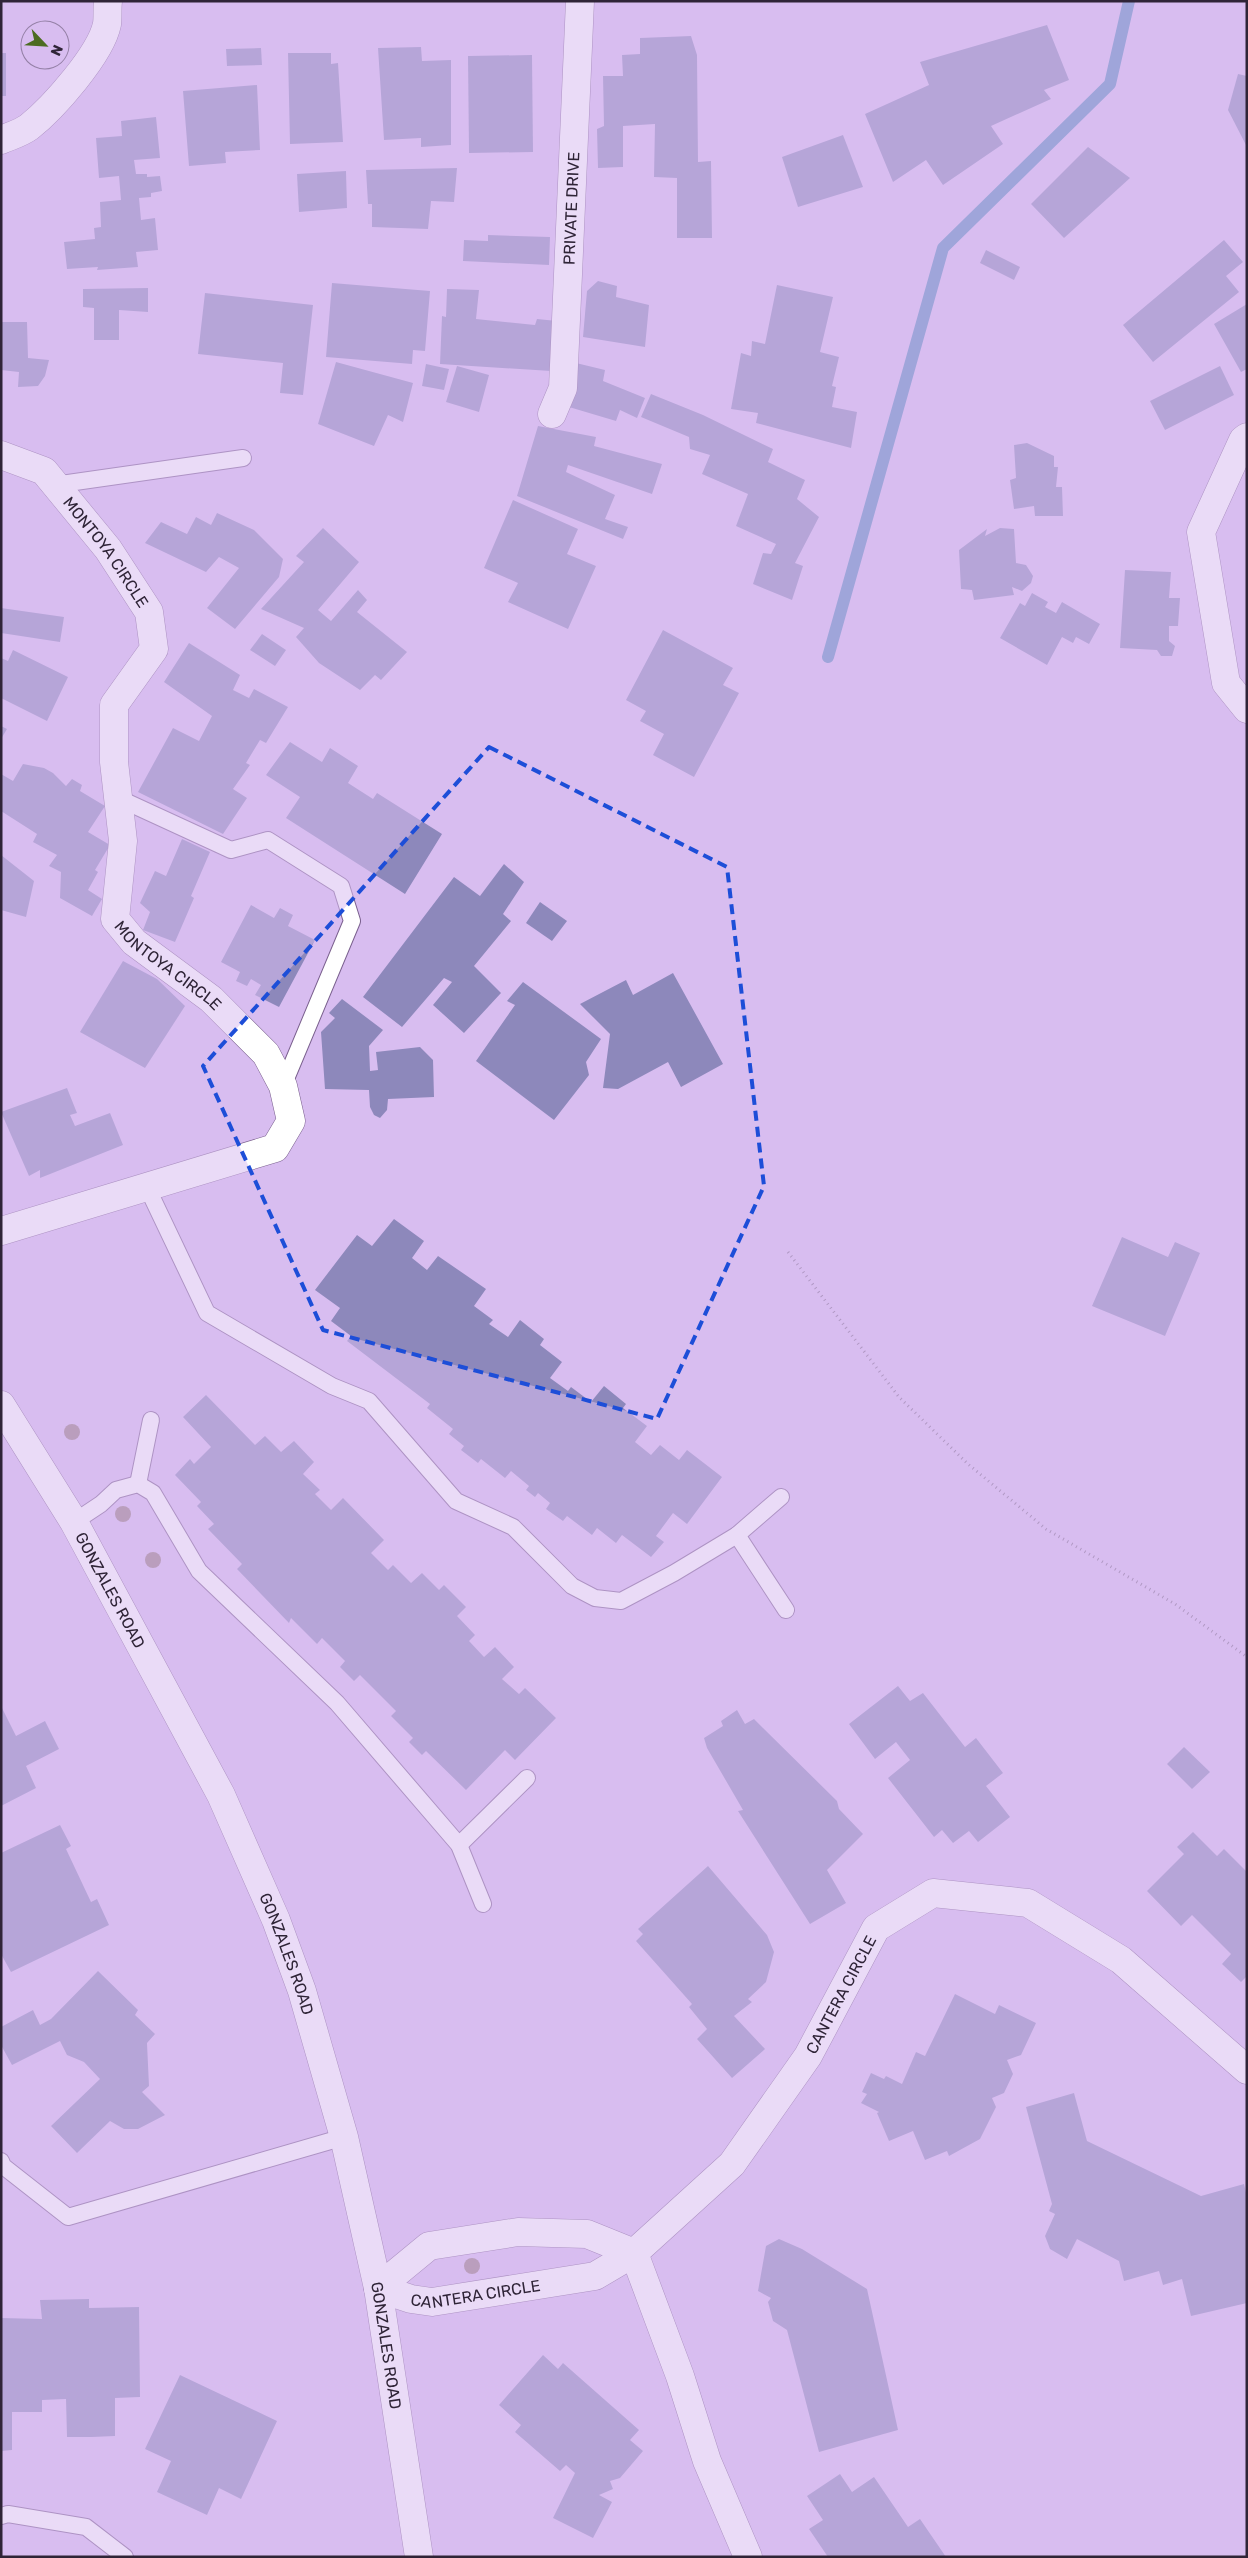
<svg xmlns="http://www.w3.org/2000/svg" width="1248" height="2558" font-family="Rubik,sans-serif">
  <rect width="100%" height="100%" fill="#d8bdf0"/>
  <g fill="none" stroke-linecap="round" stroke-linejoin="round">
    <!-- stream -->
    <path stroke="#5a88be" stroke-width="12" d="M 828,657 L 943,248 L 1110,84 L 1129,1"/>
  </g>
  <!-- building -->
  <g fill="#8d88bb">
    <path d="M 1047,25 L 1069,80 L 1044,90 L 1051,99 L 991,126 L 1003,144 L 943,185 L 926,160 L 893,182 L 865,114 L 929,85 L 920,62 Z"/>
    <path d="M 691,36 L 697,55 L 698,162 L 711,161 L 712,238 L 677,238 L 677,178 L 654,177 L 655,124 L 623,126 L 623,167 L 598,168 L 597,129 L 604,126 L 603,76 L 623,76 L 622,55 L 640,54 L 640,38 Z"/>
    <path d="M 421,47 L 422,61 L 451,60 L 451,145 L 421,147 L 421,138 L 384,140 L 378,48 Z"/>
    <path d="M 261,48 L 262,65 L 227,66 L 226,49 Z"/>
    <rect x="1" y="53" width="5" height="43"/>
    <path d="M 288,53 L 331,53 L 331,64 L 338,63 L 343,142 L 290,144 Z"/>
    <path d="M 532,55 L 533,152 L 469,153 L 468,56 Z"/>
    <path d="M 1238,74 L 1247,76 L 1247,147 L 1228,110 Z"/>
    <path d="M 257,85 L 260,150 L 225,152 L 226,163 L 189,166 L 183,91 Z"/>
    <path d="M 156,117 L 160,158 L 134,160 L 136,174 L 147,174 L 147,177 L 160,176 L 162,191 L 151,193 L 151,197 L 139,198 L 141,220 L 155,218 L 158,250 L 136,252 L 138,267 L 97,270 L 98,267 L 67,269 L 64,242 L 95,239 L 94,228 L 101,227 L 100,202 L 121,200 L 119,176 L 99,178 L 96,138 L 122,136 L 121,121 Z"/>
    <path d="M 843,135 L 863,187 L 798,207 L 782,157 Z"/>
    <path d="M 1088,147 L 1130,178 L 1064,238 L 1031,204 Z"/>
    <path d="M 457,168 L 454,202 L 431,201 L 428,229 L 372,227 L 372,204 L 368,204 L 366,170 Z"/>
    <path d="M 346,171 L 347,208 L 299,212 L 297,174 Z"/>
    <path d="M 488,235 L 550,237 L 549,265 L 463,261 L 464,240 L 488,241 Z"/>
    <path d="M 1224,240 L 1243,262 L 1226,276 L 1239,292 L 1153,362 L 1123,325 Z"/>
    <path d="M 986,250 L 1020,267 L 1014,280 L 980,263 Z"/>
    <path d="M 598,281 L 617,286 L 616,297 L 649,305 L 645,347 L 583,337 L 587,291 Z"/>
    <path d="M 332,283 L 430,291 L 425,351 L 413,350 L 412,364 L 326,357 Z"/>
    <path d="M 777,285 L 833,297 L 820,352 L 839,357 L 832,386 L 836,387 L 832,407 L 857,412 L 851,448 L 756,423 L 758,413 L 731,409 L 741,353 L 751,356 L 752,341 L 765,344 Z"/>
    <path d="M 148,288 L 148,312 L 119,310 L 119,340 L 94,340 L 94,308 L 83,307 L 83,289 Z"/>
    <path d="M 447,289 L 479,290 L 476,319 L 535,325 L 537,319 L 557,321 L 551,371 L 440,364 L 442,316 L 446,317 Z"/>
    <path d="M 205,293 L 313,305 L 303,395 L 280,393 L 283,363 L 198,354 Z"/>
    <path d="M 1247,304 L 1247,369 L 1241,372 L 1214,324 Z"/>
    <path d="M 1,322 L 27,322 L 28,358 L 49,360 L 45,376 L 38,386 L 18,387 L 19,372 L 1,370 Z"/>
    <path d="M 336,362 L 413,383 L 403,422 L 388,415 L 374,446 L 318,424 Z"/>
    <path d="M 576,363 L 605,370 L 603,381 L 645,398 L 637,418 L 620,410 L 616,421 L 569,407 Z"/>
    <path d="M 426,364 L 449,369 L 444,390 L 422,386 Z"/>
    <path d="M 457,366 L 489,375 L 479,412 L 446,402 Z"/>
    <path d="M 1220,366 L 1234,395 L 1165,430 L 1150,401 Z"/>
    <path d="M 651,394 L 703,415 L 773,449 L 768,462 L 805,480 L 797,499 L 819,517 L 795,563 L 803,566 L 792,600 L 753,584 L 763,553 L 771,554 L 776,544 L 736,526 L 748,494 L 702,474 L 710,455 L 690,449 L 689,437 L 641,417 Z"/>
    <path d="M 538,426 L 596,437 L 594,446 L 662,464 L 652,494 L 568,465 L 566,472 L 615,495 L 605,519 L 628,527 L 623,539 L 517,496 Z"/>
    <path d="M 1027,443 L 1054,456 L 1054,467 L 1058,467 L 1056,487 L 1062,487 L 1063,516 L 1035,516 L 1034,506 L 1014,509 L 1010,480 L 1016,478 L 1014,445 Z"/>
    <path d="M 513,500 L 578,529 L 567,554 L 596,566 L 568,629 L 508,602 L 518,583 L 484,568 Z"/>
    <path d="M 217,513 L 254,530 L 283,559 L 279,577 L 235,629 L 207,608 L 239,568 L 219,557 L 206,572 L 145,543 L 161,522 L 187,534 L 196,517 L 211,525 Z"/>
    <path d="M 323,528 L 359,562 L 318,610 L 331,621 L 358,590 L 367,600 L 357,612 L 407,652 L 381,680 L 375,675 L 360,690 L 319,663 L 296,637 L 304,628 L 261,609 L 304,562 L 296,556 Z"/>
    <path d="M 1000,528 L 1014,529 L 1016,563 L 1026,565 L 1033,576 L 1031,583 L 1022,591 L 1012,587 L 1014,595 L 974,600 L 972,590 L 961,589 L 959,550 L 987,529 L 985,536 Z"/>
    <path d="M 1125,570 L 1171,572 L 1169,598 L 1180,598 L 1178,626 L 1169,626 L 1169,641 L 1175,646 L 1172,656 L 1161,656 L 1157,650 L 1120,648 Z"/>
    <path d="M 1032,593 L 1048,602 L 1045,607 L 1056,613 L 1062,602 L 1100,624 L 1089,644 L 1076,637 L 1073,643 L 1062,637 L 1047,665 L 1000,638 L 1020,603 L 1025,606 Z"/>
    <path d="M 1,608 L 64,617 L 60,642 L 1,633 Z"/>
    <path d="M 663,630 L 733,668 L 723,685 L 739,693 L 694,777 L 653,755 L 664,734 L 640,721 L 646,711 L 626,700 Z"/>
    <path d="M 262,634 L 286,650 L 275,666 L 250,650 Z"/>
    <path d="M 189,643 L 240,675 L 233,690 L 249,698 L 254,689 L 288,707 L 266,743 L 260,740 L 246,763 L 250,765 L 233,789 L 247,798 L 223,834 L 138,792 L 173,728 L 199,741 L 212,716 L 164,682 Z"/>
    <path d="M 13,650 L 68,677 L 47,721 L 1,698 L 1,658 L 8,661 Z"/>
    <path d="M 1,726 L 7,729 L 1,739 Z"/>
    <path d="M 290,742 L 322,762 L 330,748 L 358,766 L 348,783 L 373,799 L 377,793 L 442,834 L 405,894 L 286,818 L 300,797 L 266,775 Z"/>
    <path d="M 23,764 L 44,768 L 53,773 L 66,786 L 72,779 L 82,785 L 80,791 L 105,806 L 88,832 L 110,845 L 95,870 L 98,872 L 88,890 L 102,899 L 92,916 L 60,898 L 61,872 L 49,866 L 57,855 L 33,842 L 37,834 L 1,811 L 1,774 L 13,781 Z"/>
    <path d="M 182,839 L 210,852 L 191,896 L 194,898 L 175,942 L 143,930 L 150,912 L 140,903 L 155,871 L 166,876 Z"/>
    <path d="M 1,855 L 34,881 L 26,917 L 1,910 Z"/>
    <path d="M 504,864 L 524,882 L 503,914 L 511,921 L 474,966 L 501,993 L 464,1033 L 433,1005 L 452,982 L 444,978 L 402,1027 L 363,997 L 454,877 L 480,896 Z"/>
    <path d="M 540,902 L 567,921 L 552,941 L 526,923 Z"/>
    <path d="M 251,905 L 274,918 L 280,908 L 293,915 L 288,926 L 315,940 L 279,1007 L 255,995 L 261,985 L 251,979 L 247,986 L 236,981 L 240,972 L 221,962 Z"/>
    <path d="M 123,961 L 157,979 L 185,1006 L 145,1068 L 80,1032 Z"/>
    <path d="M 673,973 L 723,1064 L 681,1087 L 668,1062 L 618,1089 L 603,1088 L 610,1034 L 580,1004 L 626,980 L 633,995 Z"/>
    <path d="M 523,982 L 601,1039 L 586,1062 L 589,1075 L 554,1120 L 476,1061 L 515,1005 L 507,1001 Z"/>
    <path d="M 342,999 L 383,1030 L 369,1046 L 370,1071 L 378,1070 L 376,1052 L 420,1047 L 433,1060 L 434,1097 L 388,1099 L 387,1110 L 380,1118 L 374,1115 L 370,1107 L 369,1090 L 325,1089 L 321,1032 L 335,1018 L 329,1013 Z"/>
    <path d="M 67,1088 L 77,1113 L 70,1115 L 75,1126 L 110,1113 L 123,1145 L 40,1178 L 40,1170 L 29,1176 L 1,1112 Z"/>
    <path d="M 394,1219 L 424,1241 L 412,1258 L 427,1270 L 438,1256 L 486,1289 L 474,1306 L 493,1320 L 489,1324 L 508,1337 L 520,1320 L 544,1339 L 540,1345 L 562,1362 L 550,1378 L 568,1391 L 571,1387 L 591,1402 L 604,1386 L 626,1404 L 623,1408 L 647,1426 L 635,1442 L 651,1455 L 660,1445 L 679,1460 L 687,1450 L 722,1477 L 687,1524 L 673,1513 L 656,1536 L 664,1542 L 651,1557 L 622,1535 L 616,1543 L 597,1528 L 592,1535 L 567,1516 L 563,1521 L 546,1509 L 550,1503 L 538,1493 L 535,1497 L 526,1490 L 529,1486 L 511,1471 L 505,1478 L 481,1459 L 478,1463 L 461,1450 L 464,1446 L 449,1434 L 453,1429 L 427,1408 L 430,1404 L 347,1341 L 351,1336 L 331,1321 L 340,1308 L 315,1290 L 357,1235 L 372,1246 Z"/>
    <path d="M 1122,1237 L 1168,1257 L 1175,1242 L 1200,1253 L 1165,1336 L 1092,1306 Z"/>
    <path d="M 206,1395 L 255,1445 L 265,1436 L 281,1452 L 294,1441 L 314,1462 L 303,1474 L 320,1490 L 315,1494 L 331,1510 L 343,1498 L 384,1540 L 371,1553 L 388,1570 L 393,1565 L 411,1583 L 422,1573 L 439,1590 L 444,1585 L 466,1607 L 457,1616 L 475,1635 L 469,1641 L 484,1657 L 495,1647 L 514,1667 L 502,1679 L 519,1694 L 525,1688 L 556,1718 L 515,1760 L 505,1750 L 466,1790 L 426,1751 L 422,1755 L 409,1742 L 413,1738 L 391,1716 L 396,1711 L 360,1675 L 354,1681 L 340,1667 L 345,1661 L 322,1638 L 317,1644 L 291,1618 L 289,1623 L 237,1569 L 242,1564 L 208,1529 L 214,1524 L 197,1506 L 201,1502 L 175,1475 L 190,1459 L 194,1464 L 211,1447 L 183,1417 Z"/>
    <path d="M 898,1686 L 910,1701 L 923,1693 L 965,1747 L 976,1738 L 1003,1773 L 986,1786 L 1010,1817 L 978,1842 L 969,1831 L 953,1843 L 942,1830 L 934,1837 L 888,1778 L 910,1760 L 896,1742 L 875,1759 L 849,1724 Z"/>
    <path d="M 1,1706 L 16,1736 L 45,1721 L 59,1749 L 26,1766 L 36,1788 L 1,1806 Z"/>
    <path d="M 737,1710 L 745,1724 L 754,1719 L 837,1801 L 839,1809 L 863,1834 L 827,1870 L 846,1903 L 810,1924 L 738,1811 L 743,1810 L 707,1748 L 704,1738 L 723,1726 L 721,1721 Z"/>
    <path d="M 1184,1747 L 1210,1772 L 1192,1789 L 1167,1764 Z"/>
    <path d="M 60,1825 L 71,1846 L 66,1849 L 91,1902 L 97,1899 L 109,1925 L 11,1972 L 1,1954 L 1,1853 Z"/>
    <path d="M 1193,1832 L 1217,1856 L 1224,1849 L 1247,1872 L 1247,1976 L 1241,1982 L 1222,1964 L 1231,1954 L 1192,1915 L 1181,1926 L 1147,1891 L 1184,1854 L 1177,1847 Z"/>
    <path d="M 708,1866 L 767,1935 L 774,1952 L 766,1982 L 748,1999 L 752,2002 L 734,2016 L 765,2049 L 732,2078 L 697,2039 L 707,2029 L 689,2007 L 692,2004 L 636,1941 L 643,1934 L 638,1929 Z"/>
    <path d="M 98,1971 L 138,2010 L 135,2015 L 155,2034 L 147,2043 L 149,2086 L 142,2092 L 165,2115 L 138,2129 L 124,2129 L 110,2121 L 77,2153 L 51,2126 L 100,2079 L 84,2062 L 67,2055 L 60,2041 L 12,2065 L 1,2045 L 1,2027 L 33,2010 L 40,2025 L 51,2019 Z"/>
    <path d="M 955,1994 L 995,2014 L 999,2005 L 1036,2023 L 1021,2055 L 1007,2060 L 1013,2074 L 1004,2093 L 992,2098 L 996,2107 L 980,2139 L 949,2156 L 947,2151 L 925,2160 L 913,2131 L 889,2141 L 877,2113 L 879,2112 L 861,2103 L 867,2094 L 862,2092 L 871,2073 L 884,2079 L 886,2076 L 902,2084 L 916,2052 L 925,2056 Z"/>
    <path d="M 1074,2093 L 1087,2141 L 1201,2196 L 1244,2184 L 1247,2197 L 1247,2303 L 1191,2316 L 1182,2279 L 1163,2285 L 1159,2271 L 1124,2281 L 1119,2261 L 1077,2239 L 1067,2259 L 1050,2249 L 1045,2236 L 1055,2214 L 1049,2211 L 1052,2204 L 1026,2107 Z"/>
    <path d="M 779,2239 L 802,2249 L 867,2289 L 898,2430 L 819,2452 L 787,2330 L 773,2321 L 768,2302 L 771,2298 L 758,2291 L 766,2246 Z"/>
    <path d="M 89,2299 L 89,2308 L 139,2307 L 140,2397 L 115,2398 L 115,2436 L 92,2437 L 67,2437 L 66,2399 L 42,2400 L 42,2412 L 12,2412 L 12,2450 L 1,2451 L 1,2318 L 42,2319 L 40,2300 Z"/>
    <path d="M 543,2355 L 558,2369 L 563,2363 L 639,2430 L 630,2440 L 643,2451 L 620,2478 L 610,2481 L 613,2489 L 599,2495 L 612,2502 L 593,2538 L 553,2518 L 575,2473 L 566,2465 L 560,2471 L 515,2432 L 521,2425 L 499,2405 Z"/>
    <path d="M 180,2375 L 277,2421 L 241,2499 L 219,2488 L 207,2515 L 157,2492 L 171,2461 L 145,2449 Z"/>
    <path d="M 840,2474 L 852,2492 L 874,2477 L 908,2527 L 920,2519 L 946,2557 L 828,2557 L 809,2529 L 823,2520 L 807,2496 Z"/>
  </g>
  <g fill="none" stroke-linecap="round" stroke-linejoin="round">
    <!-- service casing -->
    <g stroke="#7a608e" stroke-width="18">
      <g id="service">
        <path d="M 54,485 L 243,458"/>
        <path d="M 118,798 L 231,850 L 268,840 L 341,886 L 352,921 L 283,1086"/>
        <path d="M 147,1187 L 207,1313 L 332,1386 L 369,1401 L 456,1501 L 513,1527 L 572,1586 L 595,1598 L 621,1601 L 674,1573 L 737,1535 L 781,1497"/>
        <path d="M 138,1484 L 151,1420"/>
        <path d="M 74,1522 L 101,1504 L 116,1490 L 138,1484 L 153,1493 L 199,1571 L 337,1703 L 459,1845 L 483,1904"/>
        <path d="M 737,1535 L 786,1610"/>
        <path d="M 459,1845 L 527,1778"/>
        <path d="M 1,2161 L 3,2166 L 68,2217 L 344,2137"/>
        <path d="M 1,2516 L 8,2514 L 86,2527 L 125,2557"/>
      </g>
    </g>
    <!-- minor casing -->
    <g stroke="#7a608e" stroke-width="29">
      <g id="minor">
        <path d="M 1,140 C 10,136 21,133 29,127 C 53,108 101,54 107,24 C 108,17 107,9 108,1"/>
        <path id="s1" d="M 552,414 L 563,388 L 580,1"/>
        <path d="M 1247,437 L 1243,440 L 1201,532 L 1226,683 L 1247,709"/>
        <path id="s2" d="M 1,455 L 44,471 L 108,549 L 149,612 L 154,649 L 114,705 L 114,762 L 123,841 L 115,919 L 134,942 L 211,999 L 266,1054 L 283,1086 L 291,1121 L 275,1148 L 1,1231"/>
        <path d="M 378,2288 L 429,2246 L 518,2232 L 587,2234 L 634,2253"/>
        <path id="s3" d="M 378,2288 L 411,2299 L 432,2302 L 595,2276 L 634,2253"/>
        <path id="s4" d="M 748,2557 L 707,2461 L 680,2376 L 634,2253 L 732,2164 L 808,2056 L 876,1928 L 933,1893 L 1028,1903 L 1121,1960 L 1247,2070"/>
      </g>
    </g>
    <!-- tertiary casing -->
    <g stroke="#7a608e" stroke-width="29">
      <g id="tertiary">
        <path id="s5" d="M 1,1405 L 74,1522 L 221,1795 L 276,1920 L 302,1991 L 344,2137 L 378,2288 L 419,2557"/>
      </g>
    </g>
    <!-- path -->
    <path stroke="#806d8f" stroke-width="3" stroke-dasharray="1 4" stroke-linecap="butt" d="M 788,1252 L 899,1397 L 968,1464 L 1046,1529 L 1175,1604 L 1247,1657"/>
    <!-- service -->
    <use href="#service" stroke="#fff" stroke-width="16"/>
    <!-- minor -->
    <use href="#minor" stroke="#fff" stroke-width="28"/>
    <!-- tertiary -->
    <use href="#tertiary" stroke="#fff" stroke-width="28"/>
  </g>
  <!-- trees -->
  <g fill="#94797e">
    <circle cx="72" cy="1432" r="8"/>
    <circle cx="123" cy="1514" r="8"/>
    <circle cx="153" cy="1560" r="8"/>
    <circle cx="472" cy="2266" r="8"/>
  </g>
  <!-- marked area -->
  <path d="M0 0H1248V2558H0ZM 489,747 L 727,867 L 764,1186 L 657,1419 L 323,1330 L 203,1066 Z" fill="#d8bdf0" fill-opacity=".55" fill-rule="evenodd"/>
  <path fill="none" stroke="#1d4ed8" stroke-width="4" stroke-dasharray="10 6" stroke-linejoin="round" d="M 489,747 L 727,867 L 764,1186 L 657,1419 L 323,1330 L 203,1066 Z"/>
  <g text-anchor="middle" stroke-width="4" stroke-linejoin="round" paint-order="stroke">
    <!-- street labels -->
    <g font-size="16" fill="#2f2437" stroke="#d8bdf0">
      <text dy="6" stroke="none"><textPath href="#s1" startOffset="208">PRIVATE DRIVE</textPath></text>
      <text dy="6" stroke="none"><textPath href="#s2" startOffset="148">MONTOYA CIRCLE</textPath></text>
      <text dy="6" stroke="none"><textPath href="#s2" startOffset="614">MONTOYA CIRCLE</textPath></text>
      <text dy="6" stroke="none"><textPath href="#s5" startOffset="215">GONZALES ROAD</textPath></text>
      <text dy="6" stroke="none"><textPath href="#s5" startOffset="620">GONZALES ROAD</textPath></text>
      <text dy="6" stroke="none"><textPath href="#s4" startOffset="659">CANTERA CIRCLE</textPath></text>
      <text dy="6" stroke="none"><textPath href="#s3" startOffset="100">CANTERA CIRCLE</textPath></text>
      <text dy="6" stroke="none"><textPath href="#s5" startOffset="1025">GONZALES ROAD</textPath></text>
    </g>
  </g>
  <!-- border -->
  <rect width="1248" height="2558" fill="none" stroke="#2f2437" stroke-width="5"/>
  <!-- north arrow -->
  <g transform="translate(45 45) rotate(115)"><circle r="24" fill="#d8bdf0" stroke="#9480a6"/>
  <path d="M0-4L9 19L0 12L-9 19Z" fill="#4c6c21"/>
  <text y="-8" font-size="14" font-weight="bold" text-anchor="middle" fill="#2f2437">N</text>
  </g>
</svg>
